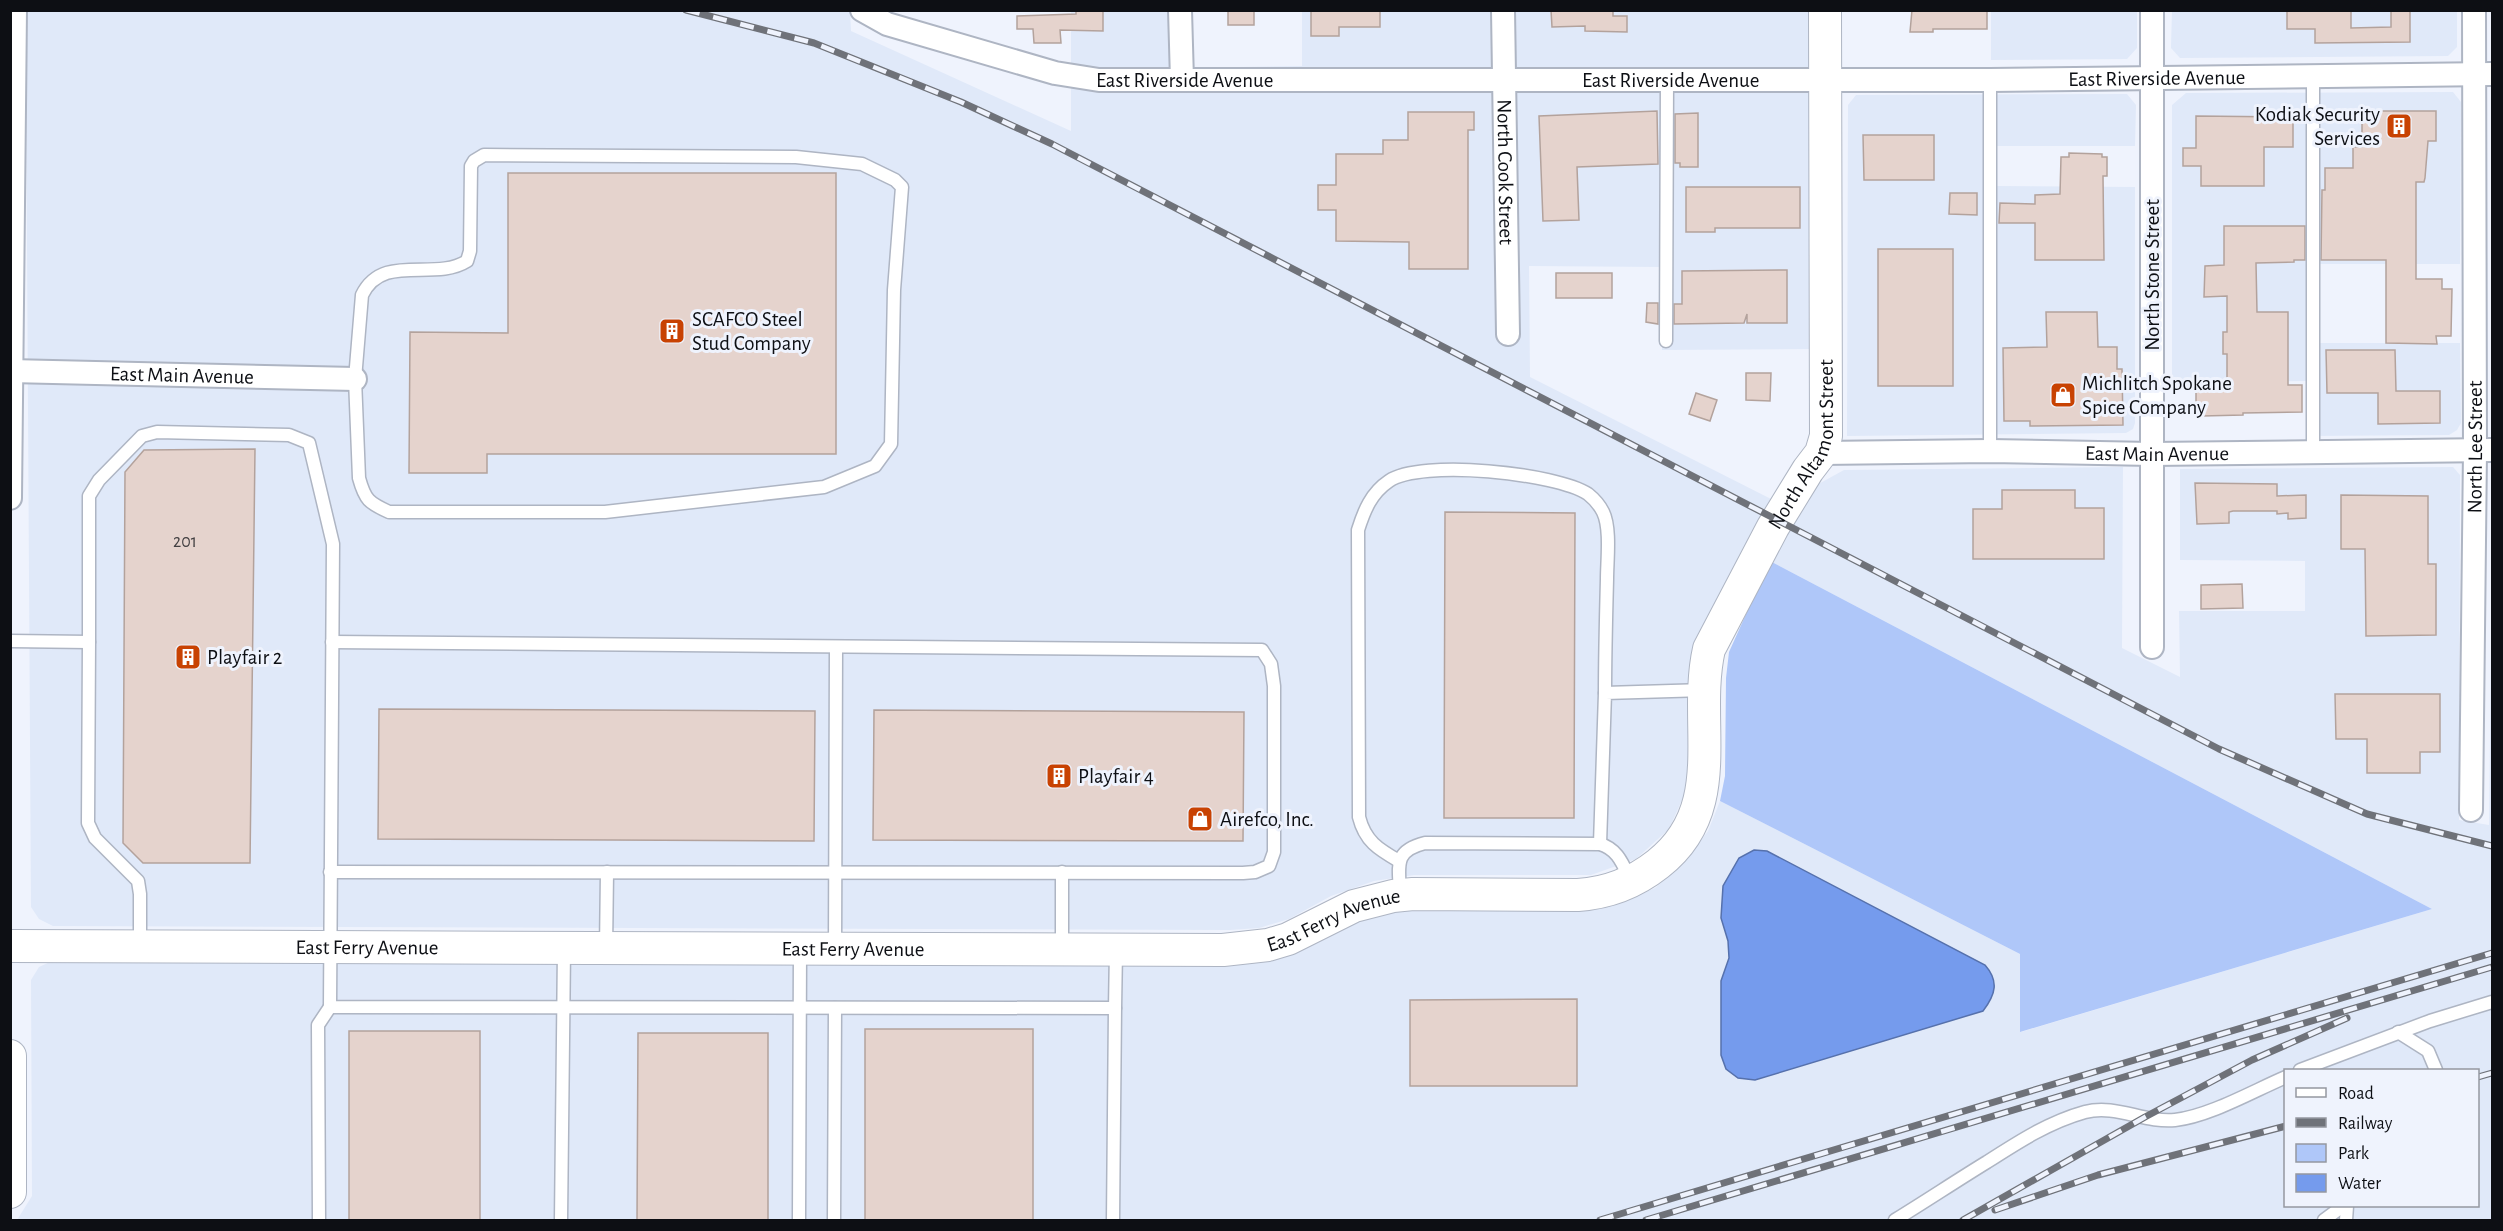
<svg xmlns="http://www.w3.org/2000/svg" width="2503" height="1231" font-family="'Alegreya Sans',sans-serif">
  <rect width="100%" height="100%" fill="#eff3fd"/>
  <!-- built -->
  <g fill="#e0e9f9" fill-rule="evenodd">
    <path d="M 850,10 L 851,31 L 1071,131 L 1071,11 L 1169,11 L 1170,68 L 1302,66 L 1302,11 L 1814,11 L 1815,349 L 1662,350 L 1661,267 L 1529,266 L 1530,377 L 1777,502 L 1700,633 L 1693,673 L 1690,782 L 1669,829 L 1636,859 L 1591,875 L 1414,875 L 1374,881 L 1331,896 L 1289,919 L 1259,928 L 1230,930 L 53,926 L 39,919 L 31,907 L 26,80 L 28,11 Z"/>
    <path d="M 1991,11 L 2137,11 L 2137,48 L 2127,59 L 1991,60 Z"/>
    <path d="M 2172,11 L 2457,11 L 2457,47 L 2448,56 L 2180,58 L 2171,48 Z"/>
    <path d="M 2453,92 L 2461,102 L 2460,264 L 2319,264 L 2319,343 L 2460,343 L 2461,423 L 2457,430 L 2449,435 L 2307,436 L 2307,381 L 2172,382 L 2172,105 L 2186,93 Z"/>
    <path d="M 2127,94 L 2136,105 L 2135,146 L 1997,146 L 1997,186 L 2135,187 L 2135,423 L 2133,429 L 2126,433 L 1847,436 L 1848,105 L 1856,95 Z"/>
    <path d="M 2123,467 L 2122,648 L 2180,677 L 2179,611 L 2305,611 L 2305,561 L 2180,560 L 2180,469 L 2453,467 L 2460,475 L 2459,820 L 2489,825 L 2492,563 L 2492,1220 L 17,1220 L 32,1196 L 31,980 L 39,967 L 52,961 L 1231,965 L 1261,962 L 1290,955 L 1347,925 L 1376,915 L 1406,910 L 1573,910 L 1618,904 L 1655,888 L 1684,863 L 1708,831 L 1720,801 L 2020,954 L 2021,1032 L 2432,909 L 1770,561 L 1813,487 L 1844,470 ZM 2286,1070 L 2478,1070 L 2478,1206 L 2286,1206 Z"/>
  </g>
  <!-- green -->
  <path fill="#afc7f9" d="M 1770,561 L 2432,909 L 2020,1032 L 2020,954 L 1720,801 L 1725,776 L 1726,678 L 1729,652 Z"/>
  <!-- water -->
  <path fill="#759bed" stroke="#5671ac" stroke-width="1.5" d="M 1754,850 L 1767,851 L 1985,965 C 1999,981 1996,994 1983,1011 L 1755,1080 L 1738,1078 L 1726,1069 L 1721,1055 L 1721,981 L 1729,958 L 1728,941 L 1721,918 L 1723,886 L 1739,858 Z"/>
  <!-- building -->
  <g fill="#e5d3cd" stroke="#b3a29c" stroke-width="1.5">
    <path d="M 1076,10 L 1103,10 L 1103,31 L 1060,30 L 1061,43 L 1034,43 L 1033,29 L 1017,29 L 1017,16 L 1076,14 Z"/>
    <rect x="1228" y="10" width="26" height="15"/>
    <path d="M 1311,10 L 1380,10 L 1380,27 L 1339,27 L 1339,36 L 1311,36 Z"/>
    <path d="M 1551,10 L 1613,10 L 1613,16 L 1627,16 L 1627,32 L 1585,31 L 1585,26 L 1552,27 Z"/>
    <path d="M 1912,10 L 1987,10 L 1987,29 L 1933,29 L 1933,32 L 1910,32 Z"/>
    <path d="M 2287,10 L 2351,10 L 2351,28 L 2391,27 L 2391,10 L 2410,10 L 2410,42 L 2315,43 L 2315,29 L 2287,29 Z"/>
    <path d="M 1657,111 L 1658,164 L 1577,167 L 1579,220 L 1543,221 L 1539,116 Z"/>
    <path d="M 2362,111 L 2436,111 L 2436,141 L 2428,141 L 2425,178 L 2424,182 L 2416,182 L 2416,279 L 2442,279 L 2442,289 L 2452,289 L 2451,336 L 2436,336 L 2437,344 L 2386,343 L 2386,260 L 2321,260 L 2322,190 L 2325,190 L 2325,168 L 2353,168 L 2353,147 L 2362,147 Z"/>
    <path d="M 1408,112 L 1474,112 L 1474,130 L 1468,130 L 1468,269 L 1409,269 L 1409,242 L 1336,241 L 1336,210 L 1318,210 L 1318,185 L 1336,185 L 1336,154 L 1383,154 L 1383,140 L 1408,140 Z"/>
    <path d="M 1698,113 L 1698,167 L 1680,167 L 1680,163 L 1675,163 L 1675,114 Z"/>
    <path d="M 2196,116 L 2293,117 L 2293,147 L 2264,147 L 2264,186 L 2201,186 L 2201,166 L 2183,166 L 2183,148 L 2196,148 Z"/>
    <path d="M 1863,135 L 1934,135 L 1934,180 L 1864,180 Z"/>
    <path d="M 2069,153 L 2102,154 L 2102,157 L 2107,157 L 2107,176 L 2103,176 L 2104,260 L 2035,260 L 2035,223 L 1999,223 L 2000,203 L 2035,204 L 2035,195 L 2060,194 L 2061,157 L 2069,157 Z"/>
    <path d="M 508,173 L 836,173 L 836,454 L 487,454 L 487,473 L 409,473 L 410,332 L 508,333 Z"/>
    <path d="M 1686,187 L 1800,187 L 1800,228 L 1715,228 L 1715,232 L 1686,232 Z"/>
    <path d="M 1950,193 L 1977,193 L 1977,215 L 1949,214 Z"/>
    <path d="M 2224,226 L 2305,226 L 2305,260 L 2294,260 L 2294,262 L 2256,263 L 2257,312 L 2288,312 L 2288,385 L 2302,385 L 2302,412 L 2243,413 L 2243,415 L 2202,416 L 2202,414 L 2196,414 L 2196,390 L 2203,390 L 2203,388 L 2227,388 L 2227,354 L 2223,354 L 2223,332 L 2227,332 L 2227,296 L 2204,297 L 2205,266 L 2224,265 Z"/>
    <rect x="1878" y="249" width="75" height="137"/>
    <path d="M 1787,270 L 1787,323 L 1747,323 L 1747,314 L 1744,323 L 1674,324 L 1674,304 L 1682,304 L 1682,271 Z"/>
    <rect x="1556" y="273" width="56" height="25"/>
    <path d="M 1647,303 L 1658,303 L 1658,324 L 1646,322 Z"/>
    <path d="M 2046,312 L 2097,312 L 2098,347 L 2117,347 L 2117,369 L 2122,369 L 2123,425 L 2030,426 L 2030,421 L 2004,421 L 2003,348 L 2047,347 Z"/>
    <path d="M 2326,350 L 2395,350 L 2396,391 L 2440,391 L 2440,423 L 2378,424 L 2378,393 L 2327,393 Z"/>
    <path d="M 1746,373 L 1771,373 L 1770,401 L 1746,400 Z"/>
    <path d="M 1696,393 L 1717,400 L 1710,421 L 1689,414 Z"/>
    <path d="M 255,449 L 250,863 L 143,863 L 123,843 L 125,472 L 144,450 Z"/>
    <path d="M 2195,483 L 2277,484 L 2277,496 L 2306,495 L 2306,518 L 2288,519 L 2288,513 L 2277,514 L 2277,511 L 2233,511 L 2229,512 L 2229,523 L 2197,524 Z"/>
    <path d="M 2002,490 L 2075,490 L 2075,508 L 2104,508 L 2104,559 L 1973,559 L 1973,509 L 2002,509 Z"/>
    <path d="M 2341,495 L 2428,496 L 2428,564 L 2436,564 L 2436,635 L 2366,636 L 2365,549 L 2341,549 Z"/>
    <path d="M 1445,512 L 1575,513 L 1574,818 L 1444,818 Z"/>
    <path d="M 2242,584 L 2243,608 L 2201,609 L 2201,585 Z"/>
    <path d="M 2335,694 L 2440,694 L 2440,752 L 2420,752 L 2420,773 L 2367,773 L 2367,739 L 2336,739 Z"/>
    <path d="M 379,709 L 815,711 L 814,841 L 378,839 Z"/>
    <path d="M 874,710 L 1244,712 L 1243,841 L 873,840 Z"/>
    <path d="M 1577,999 L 1577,1086 L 1410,1086 L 1410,1000 Z"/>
    <rect x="865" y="1029" width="168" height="192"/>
    <rect x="349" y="1031" width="131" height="190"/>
    <path d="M 638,1033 L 768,1033 L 768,1221 L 637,1221 Z"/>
  </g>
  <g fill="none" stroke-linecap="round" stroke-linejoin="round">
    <!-- lane casing -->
    <g stroke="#aeb5c3" stroke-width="15">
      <g id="lane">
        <path d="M 2313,77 L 2313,452"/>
        <path d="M 1990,80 L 1990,451"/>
        <path d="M 484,155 L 796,157 L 862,164 L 895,180 L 902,187 L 894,290 L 891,444 L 875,466 L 824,487 L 605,512 L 389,512 C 369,503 365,500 359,478 L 355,379 L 362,295 C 383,252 434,282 467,261 L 470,251 L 471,166 L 474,161 Z"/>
        <path d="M 1666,341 L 1667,79"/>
        <path d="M 10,641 L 89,642 L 89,496 L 99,480 L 142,436 L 157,432 L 289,435 L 309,443 L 333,544 L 330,1007 L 1115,1008 L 1116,950"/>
        <path d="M 89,642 L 88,823 L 95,838 L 138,881 L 140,894 L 140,946"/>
        <path d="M 1600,844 L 1605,693 L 1705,690"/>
        <path d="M 1399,861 C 1378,849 1365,841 1359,817 L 1358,530 C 1364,511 1371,493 1389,481 C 1421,459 1556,473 1588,494 C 1593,498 1600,506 1603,512 C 1611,528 1607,561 1607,579 C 1606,617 1605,655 1605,693"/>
        <path d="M 330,872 L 1243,873 L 1255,872 L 1269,866 L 1274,852 L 1274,686 L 1271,664 L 1262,650 L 332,642"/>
        <path d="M 1062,872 L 1062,949"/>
        <path d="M 1400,893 C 1399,866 1393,851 1425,843 L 1600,844 C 1618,849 1623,865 1631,881"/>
        <path d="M 606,949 L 607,872"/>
        <path d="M 835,950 L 836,648"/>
        <path d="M 2398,1032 L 2428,1051 L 2436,1070"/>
        <path d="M 2300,1070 L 2430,1021 L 2492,1002"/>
        <path d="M 319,1220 L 318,1025 L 330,1007"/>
        <path d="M 561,1220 L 564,949"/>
        <path d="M 799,1220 L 800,950"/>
        <path d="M 834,1220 L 835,1008"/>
        <path d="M 1113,1220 L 1115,1008"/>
        <path d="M 1895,1220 C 1926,1201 1956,1181 1987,1162 C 2018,1142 2049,1122 2085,1112 C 2116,1104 2144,1123 2175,1120 C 2210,1116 2253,1091 2286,1077"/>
        <path d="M 2324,1220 L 2343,1206"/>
        <path d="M 2346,1220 L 2347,1206"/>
      </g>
    </g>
    <!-- street casing -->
    <g stroke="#aeb5c3" stroke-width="26">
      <g id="street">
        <path id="s1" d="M 862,10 L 887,24 L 1055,73 L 1099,80 L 1990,80 L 2492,74"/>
        <path d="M 1180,10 L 1182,80"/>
        <path id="s2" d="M 1503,10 L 1508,334"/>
        <path id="s3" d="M 10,371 L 355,379"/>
        <path id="s4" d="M 1821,453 L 1990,451 L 2152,454 L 2492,450"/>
        <path d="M 10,498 L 15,10"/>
        <path d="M 2152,647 L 2152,10"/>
        <path id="s5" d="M 2471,810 L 2475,451 L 2474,10"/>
      </g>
    </g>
    <!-- secondary casing -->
    <g stroke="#aeb5c3" stroke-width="34">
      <g id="secondary">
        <path id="s6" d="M 10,946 L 1223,950 L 1268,945 L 1288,939 L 1354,906 L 1393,896 L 1413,894 L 1578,895 C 1608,893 1634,883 1658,864 C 1730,808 1692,724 1709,649 L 1773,527 L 1808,470 L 1821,453 L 1826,436 L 1825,10"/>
        <path d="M 10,1056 L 10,1192"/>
      </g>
    </g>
    <!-- lane -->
    <use href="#lane" stroke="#fff" stroke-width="12"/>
    <!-- street -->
    <use href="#street" stroke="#fff" stroke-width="22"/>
    <!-- secondary -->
    <use href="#secondary" stroke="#fff" stroke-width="32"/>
    <!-- rail casing -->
    <g stroke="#6f7279" stroke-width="7">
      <g id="rail">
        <path d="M 686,10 L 814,43 L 961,102 L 1052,144 L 2219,749 L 2367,814 L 2492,846"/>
        <path d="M 2478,1077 L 2492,1073"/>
        <path d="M 1995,1210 L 2098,1175 L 2286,1126"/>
        <path d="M 1600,1220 L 2492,953"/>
        <path d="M 1646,1220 L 2492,967"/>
        <path d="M 1963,1220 L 2145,1117 L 2252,1060 L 2347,1018"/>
      </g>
    </g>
    <!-- rail -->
    <use href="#rail" stroke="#eff3fd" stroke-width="4.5" stroke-dasharray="14" stroke-linecap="butt"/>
  </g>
  <!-- icons -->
  <defs>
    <g id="building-square" transform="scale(1.35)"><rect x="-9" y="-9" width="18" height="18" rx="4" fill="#c84202" stroke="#eff3fd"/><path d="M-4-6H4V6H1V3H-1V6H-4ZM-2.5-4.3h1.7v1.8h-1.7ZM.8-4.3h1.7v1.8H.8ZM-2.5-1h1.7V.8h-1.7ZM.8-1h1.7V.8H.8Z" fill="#fff"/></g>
    <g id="shop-square" transform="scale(1.35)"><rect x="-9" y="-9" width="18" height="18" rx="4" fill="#c84202" stroke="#eff3fd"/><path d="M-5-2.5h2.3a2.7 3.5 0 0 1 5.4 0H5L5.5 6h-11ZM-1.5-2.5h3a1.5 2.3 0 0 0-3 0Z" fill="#fff"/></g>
  </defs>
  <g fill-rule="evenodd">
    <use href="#building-square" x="2399" y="126"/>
    <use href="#building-square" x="672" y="331"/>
    <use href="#shop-square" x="2063" y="395"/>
    <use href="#building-square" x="188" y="657"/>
    <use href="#building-square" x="1059" y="776"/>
    <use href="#shop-square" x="1200" y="819"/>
  </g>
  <g text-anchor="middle" stroke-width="6" stroke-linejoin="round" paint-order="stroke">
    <!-- number labels -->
    <g font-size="18" fill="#434042">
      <text x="185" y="547">201</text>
    </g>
    <!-- street labels -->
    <g font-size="21" fill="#0d0f14" stroke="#eff3fd">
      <text dy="7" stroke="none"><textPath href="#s1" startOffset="1306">East Riverside Avenue</textPath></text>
      <text dy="7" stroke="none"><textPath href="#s1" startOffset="334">East Riverside Avenue</textPath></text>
      <text dy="7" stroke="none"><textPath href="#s1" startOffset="820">East Riverside Avenue</textPath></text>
      <text dy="7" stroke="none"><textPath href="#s2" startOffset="162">North Cook Street</textPath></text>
      <text transform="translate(2152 275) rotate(-90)" y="7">North Stone Street</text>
      <text dy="7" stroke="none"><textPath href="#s3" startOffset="172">East Main Avenue</textPath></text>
      <text dy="7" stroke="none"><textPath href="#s6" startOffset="2124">North Altamont Street</textPath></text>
      <text dy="7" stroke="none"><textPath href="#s5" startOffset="363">North Lee Street</textPath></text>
      <text dy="7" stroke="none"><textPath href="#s4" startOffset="336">East Main Avenue</textPath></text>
      <text dy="7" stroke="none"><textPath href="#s6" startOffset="1329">East Ferry Avenue</textPath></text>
      <text dy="7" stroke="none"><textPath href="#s6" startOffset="357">East Ferry Avenue</textPath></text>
      <text dy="7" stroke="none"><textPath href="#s6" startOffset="843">East Ferry Avenue</textPath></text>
    </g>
    <!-- poi labels -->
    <g font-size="21" fill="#0d0f14" stroke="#eff3fd" text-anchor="start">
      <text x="2380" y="121" text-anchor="end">Kodiak Security<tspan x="2380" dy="24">Services</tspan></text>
      <text x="692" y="326">SCAFCO Steel<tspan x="692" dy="24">Stud Company</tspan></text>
      <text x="2082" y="390">Michlitch Spokane<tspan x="2082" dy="24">Spice Company</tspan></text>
      <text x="207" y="664">Playfair 2</text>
      <text x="1078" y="783">Playfair 4</text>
      <text x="1220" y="826">Airefco, Inc.</text>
    </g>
  </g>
  <!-- border -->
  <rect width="2503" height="1231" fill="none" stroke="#0d0f14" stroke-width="24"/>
  <!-- legend -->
  <rect x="2284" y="1069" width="195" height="138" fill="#eff3fd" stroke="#9598a0" stroke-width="1.5"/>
  <rect x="2296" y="1088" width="30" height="9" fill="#ffffff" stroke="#9598a0" stroke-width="1.5"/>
  <text x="2338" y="1099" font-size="18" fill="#0d0f14">Road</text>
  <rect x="2296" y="1118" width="30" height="9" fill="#6f7279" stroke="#9598a0" stroke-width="1.5"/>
  <text x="2338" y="1129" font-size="18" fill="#0d0f14">Railway</text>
  <rect x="2296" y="1144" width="30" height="18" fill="#afc7f9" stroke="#9598a0" stroke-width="1.5"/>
  <text x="2338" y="1159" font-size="18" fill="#0d0f14">Park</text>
  <rect x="2296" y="1174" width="30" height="18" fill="#759bed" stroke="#9598a0" stroke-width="1.5"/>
  <text x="2338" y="1189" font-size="18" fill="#0d0f14">Water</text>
</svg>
